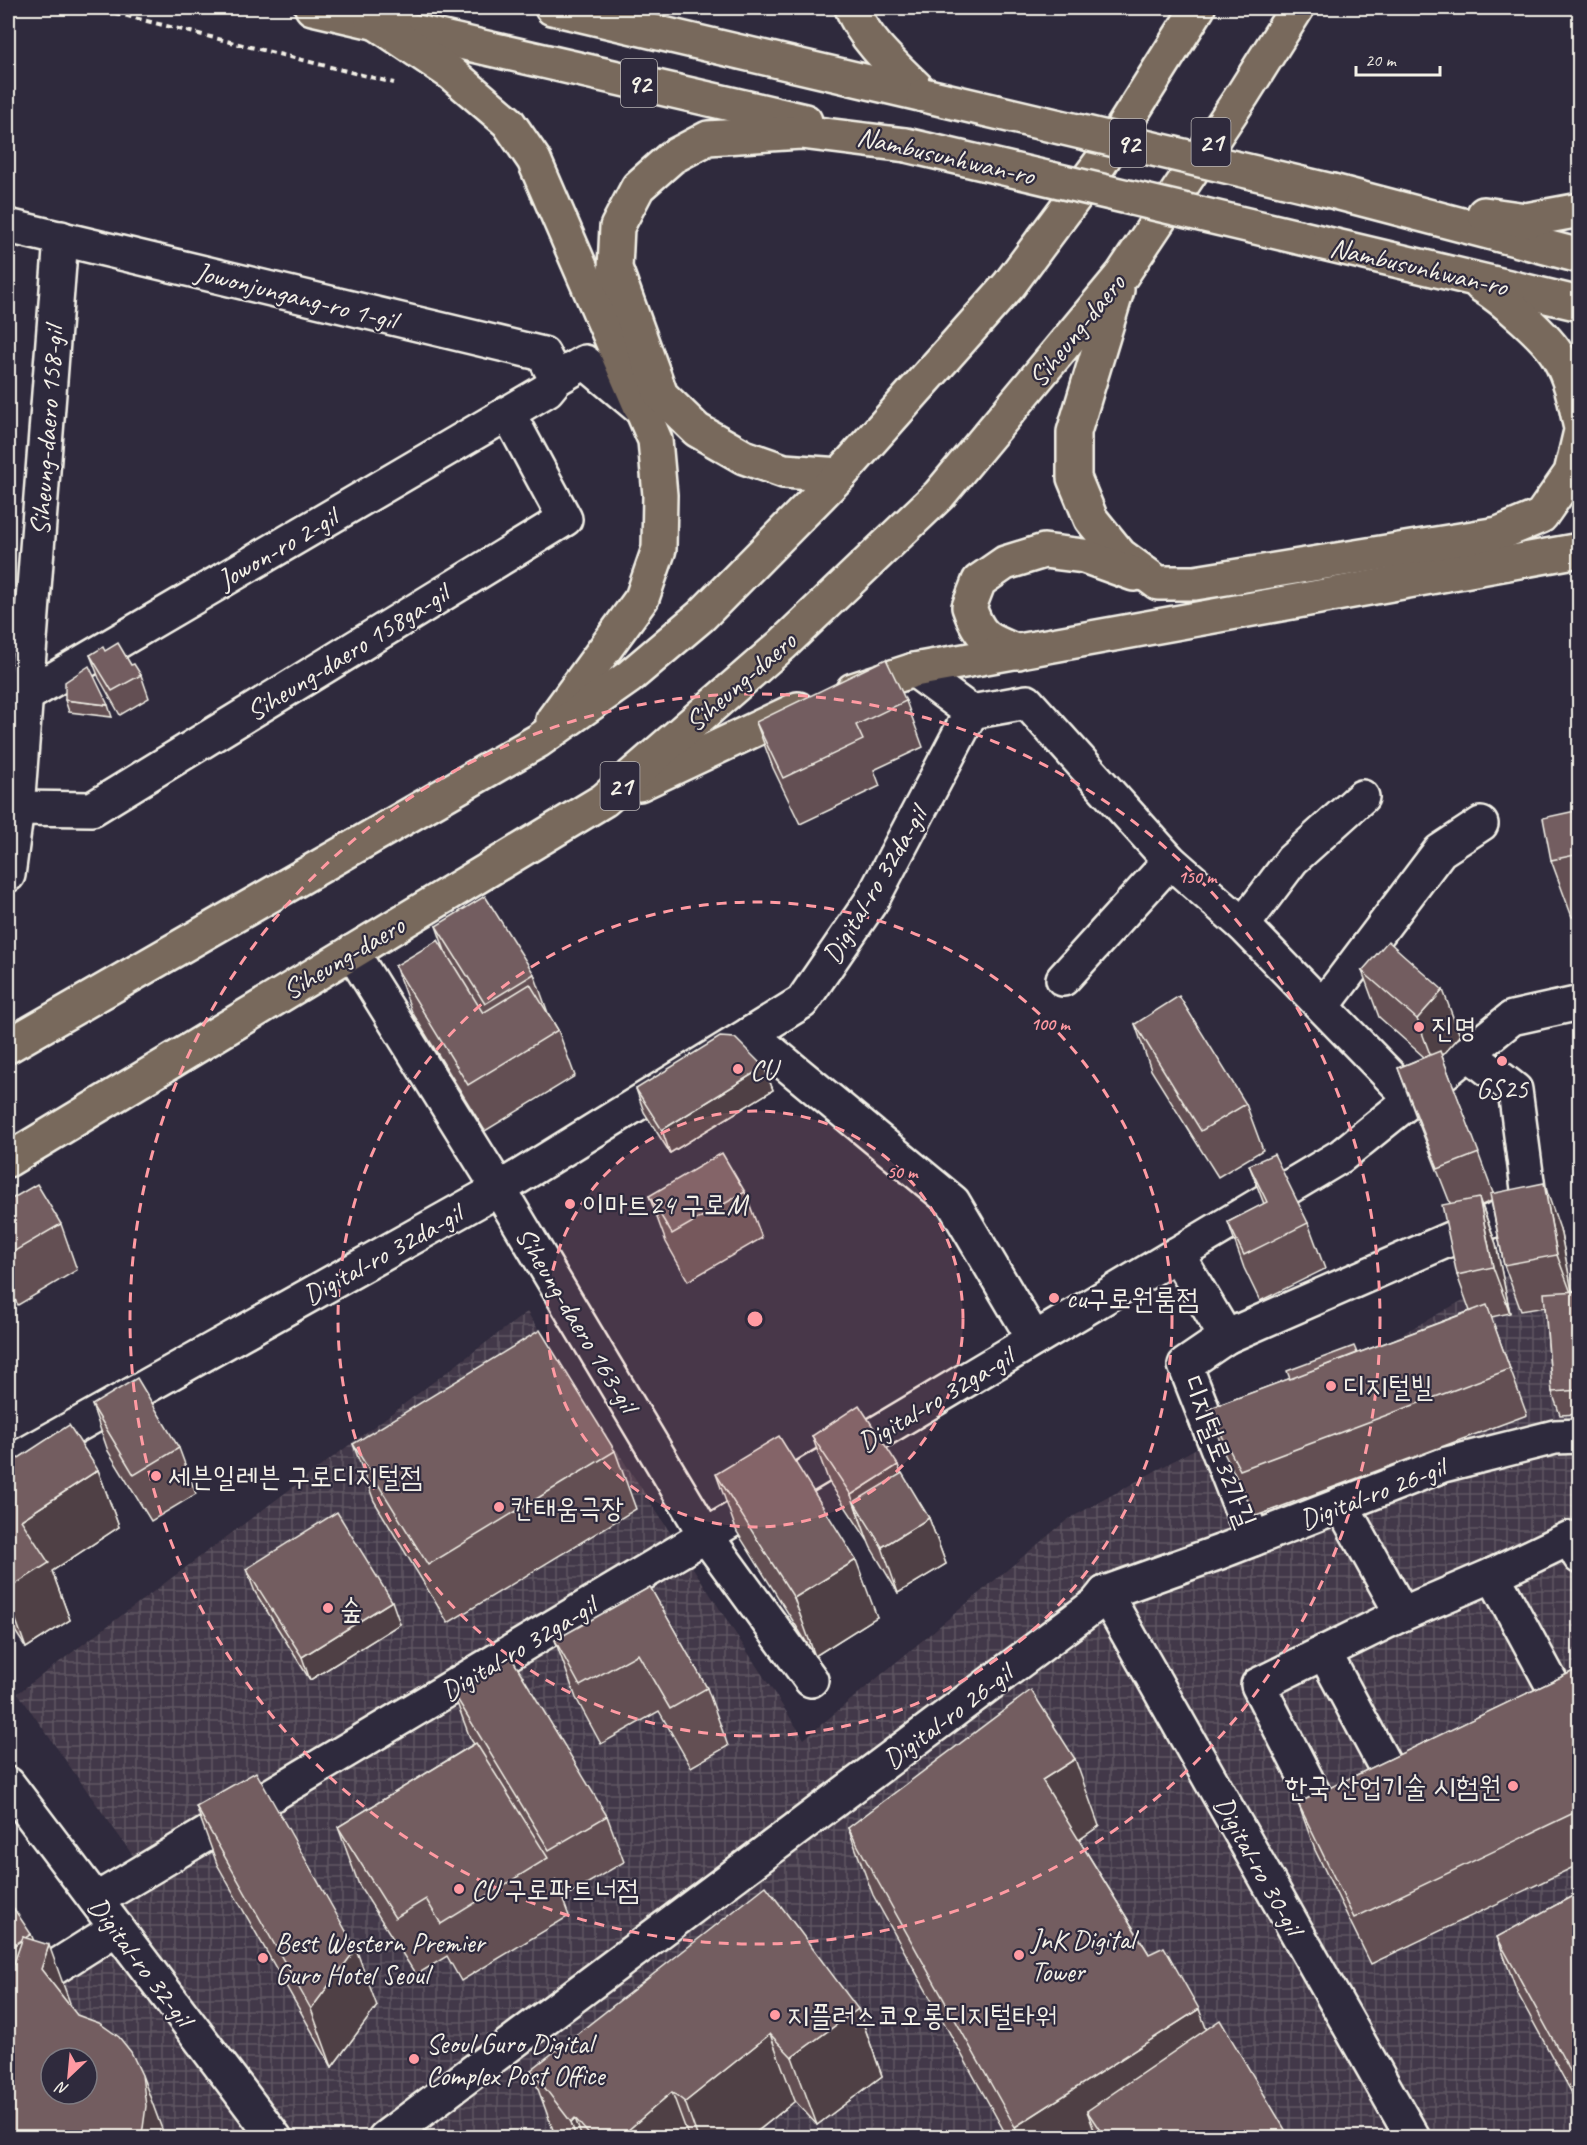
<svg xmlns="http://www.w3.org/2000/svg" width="1587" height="2145" font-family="Caveat,'Poor Story',sans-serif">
  <defs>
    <pattern id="industrial-grid" width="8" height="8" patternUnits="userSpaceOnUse" patternTransform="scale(1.5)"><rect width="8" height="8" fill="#433948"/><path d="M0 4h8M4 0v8" fill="none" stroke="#5f5662"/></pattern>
  </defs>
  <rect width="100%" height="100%" fill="#2f2a3d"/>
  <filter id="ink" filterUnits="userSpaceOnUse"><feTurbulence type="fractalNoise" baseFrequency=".0167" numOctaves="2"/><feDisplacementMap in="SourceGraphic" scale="12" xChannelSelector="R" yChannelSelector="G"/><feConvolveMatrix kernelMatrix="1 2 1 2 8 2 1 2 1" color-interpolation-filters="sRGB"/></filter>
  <g filter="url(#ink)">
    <!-- industrial -->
    <path fill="url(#industrial-grid)" fill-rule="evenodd" d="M 1579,1262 L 1579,2137 L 8,2138 L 11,1976 L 153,1884 L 18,1693 L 527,1312 L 804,1739 L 1067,1520 L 1510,1274 ZM 51,2058 L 87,2058 L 87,2094 L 51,2094 Z"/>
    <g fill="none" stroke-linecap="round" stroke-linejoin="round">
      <!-- minor casing -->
      <g stroke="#f4f1e8" stroke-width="38">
        <g id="minor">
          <path d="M 8,226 L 543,354 L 556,379 L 547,390 L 508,413 L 8,706"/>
          <path d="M 556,379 L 585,362 L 642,410"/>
          <path d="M 914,670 L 971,712 L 1027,702 L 1170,861 L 1243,925 L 1412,1099"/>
          <path d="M 17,808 L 92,809 L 565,519 L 508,413"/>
          <path d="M 8,875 L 17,808 L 61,238"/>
          <path d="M 1243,925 L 1292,860 L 1362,797"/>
          <path d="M 352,952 L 499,1189 L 706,1536 L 811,1680"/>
          <path d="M 1063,979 L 1170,861"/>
          <path d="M 1323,1006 L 1440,851 L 1481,824"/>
          <path d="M 750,1034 L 953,1202 L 1034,1339"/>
          <path d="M 1177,1254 L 1226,1337 L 1185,1365 L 1253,1539"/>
          <path d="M 1226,1337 L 1530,1204 L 1515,1090 L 1468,1053"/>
          <path d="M 8,1464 L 499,1189 L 802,1002 L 872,900 L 971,712"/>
          <path d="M 1341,1504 L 1402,1614"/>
          <path d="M 1493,1575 L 1561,1701"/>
          <path d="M 1105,1593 L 1413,2138"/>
          <path d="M 1324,1652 L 1393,1781"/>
          <path d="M 8,1784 L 275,2138"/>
          <path d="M 1345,1804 L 1324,1814 L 1258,1685 L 1402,1614 L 1493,1575 L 1570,1538 L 1580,1557"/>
          <path d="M 96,1900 L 1341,1156 L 1512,1018 L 1580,1003"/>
          <path d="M 8,1997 L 117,1928"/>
          <path d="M 385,2138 L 1096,1604 L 1105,1593 L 1220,1552 L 1443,1465 L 1555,1437 L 1580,1436"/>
        </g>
      </g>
      <!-- major casing -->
      <g stroke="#f4f1e8" stroke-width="38">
        <g id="major">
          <path d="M 312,8 L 805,121"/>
          <path d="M 552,8 L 924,95"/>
          <path d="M 852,8 C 864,41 899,70 924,95"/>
          <path d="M 372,20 L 451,73 L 508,122 L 534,160 L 655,440 L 660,495 L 659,549 L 642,598 L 553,720"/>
          <path d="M 1332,191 L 1580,256"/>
          <path d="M 1484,214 L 1526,220 L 1580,210"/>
          <path d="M 1298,237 L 1580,304"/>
          <path d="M 1481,285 C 1502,298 1548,337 1559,358 C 1571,379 1575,401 1580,424"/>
          <path d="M 1117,290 L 1074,432 L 1074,478 L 1091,519 L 1120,555 L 1158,583 L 1195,583 L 1498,534 L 1541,516 L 1571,473 L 1580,435"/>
          <path d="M 840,475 L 784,471 L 744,457 L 697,430 L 661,395 L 615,268 L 617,227 L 638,187 L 672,157 L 708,138 L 801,132 L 906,145"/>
          <path d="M 1018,652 C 988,640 980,639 969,607 L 979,581 L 1005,563 L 1044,551 L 1084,556 L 1134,574"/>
          <path d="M 853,690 L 914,670 L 1580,550"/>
          <path d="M 639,784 L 798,709"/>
          <path d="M 8,1046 L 538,741 L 629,677 L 701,616 L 840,475 L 1009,285 L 1101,162 L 1198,8"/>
          <path d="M 8,1160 L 604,800 L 782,645 L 939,495 L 1122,275 L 1243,94 L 1297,8"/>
        </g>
      </g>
      <!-- path -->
      <path stroke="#f4f1e8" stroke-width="4" stroke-dasharray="6 4.5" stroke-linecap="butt" d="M 95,8 L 394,83"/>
      <!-- minor -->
      <use href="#minor" stroke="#2f2a3d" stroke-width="33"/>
      <!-- major -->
      <use href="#major" stroke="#78695c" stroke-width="33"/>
      <!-- major-bridge casing -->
      <g stroke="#f4f1e8" stroke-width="38" stroke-linecap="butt">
        <g id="major-bridge">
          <path d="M 924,95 L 1332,191"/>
          <path d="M 906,145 L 1298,237"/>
        </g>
      </g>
      <!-- major-bridge -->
      <use href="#major-bridge" stroke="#78695c" stroke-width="33"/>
    </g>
    <!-- wall -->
    <g fill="#635053" stroke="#f4f1e8" stroke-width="1.5">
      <path d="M 105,651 L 131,665 L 141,675 L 149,698 L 120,715 L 99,678 L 90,655 Z"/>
      <path d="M 65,700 L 108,705 L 112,717 L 69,712 Z"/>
      <path d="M 906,701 L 923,747 L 874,770 L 880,786 L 800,824 L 773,768 L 756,722 Z"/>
      <path d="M 1580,810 L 1580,916 L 1572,917 L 1551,860 Z"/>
      <path d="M 436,926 L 534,974 L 548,1013 L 558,1030 L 575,1076 L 485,1131 L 412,1012 L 395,966 L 445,951 Z"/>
      <path d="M 1362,971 L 1460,1036 L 1442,1056 L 1493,1193 L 1560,1229 L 1572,1291 L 1580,1291 L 1580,1414 L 1560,1415 L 1552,1392 L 1545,1307 L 1521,1311 L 1504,1265 L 1491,1201 L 1482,1205 L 1496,1244 L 1510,1313 L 1491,1317 L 1527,1415 L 1256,1516 L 1225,1455 L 1208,1409 L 1470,1311 L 1457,1275 L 1450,1203 L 1415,1114 L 1398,1068 L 1424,1057 L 1379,1017 Z"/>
      <path d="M 1135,1024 L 1246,1104 L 1263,1150 L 1218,1177 L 1151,1070 Z"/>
      <path d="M 764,1067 L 773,1090 L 670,1153 L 644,1112 L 636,1089 Z"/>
      <path d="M 1249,1165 L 1308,1223 L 1325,1269 L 1260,1301 L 1244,1268 L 1228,1222 L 1264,1204 Z"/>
      <path d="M 745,1192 L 762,1238 L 688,1281 L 666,1242 L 649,1196 Z"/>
      <path d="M 8,1201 L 61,1224 L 77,1270 L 18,1305 L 8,1287 Z"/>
      <path d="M 92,1405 L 179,1448 L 196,1494 L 151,1521 L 108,1451 Z"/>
      <path d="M 812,1436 L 901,1473 L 929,1518 L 946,1564 L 898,1593 L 871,1548 L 868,1541 L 829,1482 Z"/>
      <path d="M 353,1444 L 615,1451 L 636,1509 L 448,1623 L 374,1501 Z"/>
      <path d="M 8,1465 L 98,1470 L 119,1527 L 52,1571 L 70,1620 L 26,1648 L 8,1620 Z"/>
      <path d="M 716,1474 L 877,1617 L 815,1656 L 737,1532 Z"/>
      <path d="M 246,1569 L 400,1624 L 310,1680 L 255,1592 Z"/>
      <path d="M 650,1587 L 707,1688 L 728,1746 L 691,1767 L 659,1711 L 601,1744 L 576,1698 L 555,1640 Z"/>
      <path d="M 1580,1668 L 1580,1864 L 1371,1964 L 1315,1850 L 1298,1803 Z"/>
      <path d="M 453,1692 L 607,1816 L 624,1862 L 566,1896 L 555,1879 L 569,1916 L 461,1981 L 447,1956 L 416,1975 L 359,1885 L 338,1827 L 474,1744 L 470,1738 Z"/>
      <path d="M 196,1806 L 377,2006 L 332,2067 L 217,1864 Z"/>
      <path d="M 1099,1826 L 1079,1840 L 1149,1954 L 1290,2138 L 1008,2138 L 873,1895 L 848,1828 Z"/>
      <path d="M 1580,1892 L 1580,2108 L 1518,1994 L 1497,1937 Z"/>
      <path d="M 858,2009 L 882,2076 L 817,2125 L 795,2101 L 749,2138 L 556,2138 L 531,2070 Z"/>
    </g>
    <!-- shaded-wall -->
    <g fill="#504144" stroke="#f4f1e8" stroke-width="1.5">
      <path d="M 1443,990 L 1460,1036 L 1434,1065 L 1417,1019 Z"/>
      <path d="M 764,1067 L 773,1090 L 670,1153 L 662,1130 Z"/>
      <path d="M 1544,1183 L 1560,1229 L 1574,1301 L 1557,1255 Z"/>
      <path d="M 1479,1198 L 1496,1244 L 1510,1313 L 1493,1267 Z"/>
      <path d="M 898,1465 L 915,1511 L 854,1502 L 868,1541 L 851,1495 Z"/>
      <path d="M 98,1470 L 119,1527 L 52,1571 L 70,1620 L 26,1648 L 8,1598 L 8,1589 L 21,1520 Z"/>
      <path d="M 929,1518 L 946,1564 L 898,1593 L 882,1547 Z"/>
      <path d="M 856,1560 L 877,1617 L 815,1656 L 794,1598 Z"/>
      <path d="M 392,1601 L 400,1624 L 310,1680 L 302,1657 Z"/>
      <path d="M 1075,1759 L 1099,1826 L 1067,1848 L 1042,1780 Z"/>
      <path d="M 31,1934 L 38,1951 L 8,1972 L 8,1949 Z"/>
      <path d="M 49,1945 L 70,2003 L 62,2026 L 41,1969 Z"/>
      <path d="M 356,1949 L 377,2006 L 332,2067 L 311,2009 Z"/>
      <path d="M 858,2009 L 882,2076 L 817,2125 L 792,2057 Z"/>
      <path d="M 1199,2009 L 1224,2077 L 1087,2111 L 1097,2138 L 1019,2138 L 1015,2127 Z"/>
      <path d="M 770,2034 L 795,2101 L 749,2138 L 698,2138 L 685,2102 Z"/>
      <path d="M 142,2075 L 163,2132 L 163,2138 L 140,2138 Z"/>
      <path d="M 672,2092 L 689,2138 L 619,2138 Z"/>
      <path d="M 575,2118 L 582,2138 L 576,2138 L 571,2122 Z"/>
    </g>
    <!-- building -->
    <g fill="#735d61" stroke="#f4f1e8" stroke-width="1.5" fill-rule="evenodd">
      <path d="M 118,643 L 131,665 L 134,664 L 141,675 L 112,691 L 90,655 L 103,647 L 105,651 Z"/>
      <path d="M 886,659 L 906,701 L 856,725 L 863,740 L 783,778 L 756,722 Z"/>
      <path d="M 89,666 L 108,705 L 65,700 L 65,682 Z"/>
      <path d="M 1580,810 L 1580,854 L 1551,860 L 1543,818 Z"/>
      <path d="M 485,896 L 534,974 L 485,1004 L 436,926 Z"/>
      <path d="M 438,940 L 483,1013 L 530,984 L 558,1030 L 468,1085 L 395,966 Z"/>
      <path d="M 1388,941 L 1443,990 L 1417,1019 L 1362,971 Z"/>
      <path d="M 1179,996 L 1246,1104 L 1201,1131 L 1135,1024 Z"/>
      <path d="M 720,1037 L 735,1038 L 764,1067 L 662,1130 L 636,1089 Z"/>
      <path d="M 1440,1051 L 1479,1153 L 1438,1169 L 1398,1068 Z"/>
      <path d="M 722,1153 L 745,1192 L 672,1234 L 649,1196 Z"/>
      <path d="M 1274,1154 L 1308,1223 L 1244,1255 L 1228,1222 L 1267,1202 L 1249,1165 Z"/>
      <path d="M 1544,1183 L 1557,1255 L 1504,1265 L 1490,1194 Z"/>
      <path d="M 37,1184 L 61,1224 L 8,1255 L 8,1201 Z"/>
      <path d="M 1479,1198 L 1493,1267 L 1457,1275 L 1442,1205 Z"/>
      <path d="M 1580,1291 L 1580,1390 L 1552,1392 L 1544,1293 Z"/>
      <path d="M 1487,1305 L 1510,1369 L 1240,1470 L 1208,1409 Z"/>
      <path d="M 540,1330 L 615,1451 L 428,1565 L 353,1444 Z"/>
      <path d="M 1354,1346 L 1357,1353 L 1290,1379 L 1287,1371 Z"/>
      <path d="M 137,1378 L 179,1448 L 134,1475 L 92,1405 Z"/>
      <path d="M 859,1405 L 898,1465 L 851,1495 L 812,1436 Z"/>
      <path d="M 69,1425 L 98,1470 L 21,1520 L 49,1563 L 8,1589 L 8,1465 Z"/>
      <path d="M 779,1436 L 856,1560 L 794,1598 L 716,1474 Z"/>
      <path d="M 902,1473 L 929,1518 L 882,1547 L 854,1502 Z"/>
      <path d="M 337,1512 L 392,1601 L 302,1657 L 246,1569 Z"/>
      <path d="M 650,1587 L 707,1688 L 670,1709 L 638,1654 L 580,1686 L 555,1640 Z"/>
      <path d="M 511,1657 L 607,1816 L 549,1850 L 453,1692 Z"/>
      <path d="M 1580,1668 L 1580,1810 L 1354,1918 L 1298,1803 Z"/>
      <path d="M 1031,1690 L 1075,1759 L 1042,1780 L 1149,1954 L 1164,1947 L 1199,2009 L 1015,2127 L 848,1828 Z"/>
      <path d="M 476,1743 L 548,1858 L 441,1924 L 426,1899 L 395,1918 L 338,1827 Z"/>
      <path d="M 256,1772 L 356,1949 L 311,2009 L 196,1806 Z"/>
      <path d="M 766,1886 L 858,2009 L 792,2057 L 770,2034 L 685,2102 L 672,2092 L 619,2138 L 609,2138 L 607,2136 L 605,2138 L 592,2138 L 575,2118 L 571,2122 L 531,2070 Z"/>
      <path d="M 1580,1892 L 1580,2089 L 1497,1937 Z"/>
      <path d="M 8,1900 L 31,1934 L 25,1938 L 23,1937 L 22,1940 L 8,1949 Z"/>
      <path d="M 23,1937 L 49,1945 L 41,1969 L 77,2015 L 99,2023 L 119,2037 L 131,2052 L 142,2075 L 146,2106 L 143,2128 L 140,2138 L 8,2138 L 8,1969 L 14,1963 ZM 51,2058 L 87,2058 L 87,2094 L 51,2094 Z"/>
      <path d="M 1220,2020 L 1290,2138 L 1105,2138 L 1087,2111 Z"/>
    </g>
  </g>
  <!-- distance rings -->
  <circle cx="755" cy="1319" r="208" fill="#ff9aa2" fill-opacity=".12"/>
  <g fill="none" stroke="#ff9aa2" stroke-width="3" stroke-dasharray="10 8">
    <circle cx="755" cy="1319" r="208"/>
    <circle cx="755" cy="1319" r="417"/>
    <circle cx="755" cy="1319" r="625"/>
  </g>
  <!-- markers -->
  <g fill="#ff9aa2" stroke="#2f2a3d" stroke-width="2">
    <circle cx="1419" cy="1027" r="6"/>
    <circle cx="1502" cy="1061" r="6"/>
    <circle cx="738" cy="1069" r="6"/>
    <circle cx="570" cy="1204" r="6"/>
    <circle cx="1054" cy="1298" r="6"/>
    <circle cx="1331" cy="1386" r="6"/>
    <circle cx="156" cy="1476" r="6"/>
    <circle cx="499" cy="1507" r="6"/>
    <circle cx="328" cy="1608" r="6"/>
    <circle cx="1513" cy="1786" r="6"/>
    <circle cx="459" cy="1889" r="6"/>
    <circle cx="1019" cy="1955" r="6"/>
    <circle cx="263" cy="1958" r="6"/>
    <circle cx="775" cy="2015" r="6"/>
    <circle cx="414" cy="2059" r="6"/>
  </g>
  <g text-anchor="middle" stroke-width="4.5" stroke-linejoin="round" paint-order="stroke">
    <!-- shield labels -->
    <g fill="#2f2a3d" stroke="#b9b5b5" stroke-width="1.5">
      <rect x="621" y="59" width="36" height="48" rx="4.5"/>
      <rect x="1191.5" y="118" width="39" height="48" rx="4.5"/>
      <rect x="1110" y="119" width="36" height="48" rx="4.5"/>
      <rect x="600.5" y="762" width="39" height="48" rx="4.5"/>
    </g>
    <g font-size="27" font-weight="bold" fill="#f4f1e8">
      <text x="639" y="92">92</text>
      <text x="1211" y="151">21</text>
      <text x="1128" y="152">92</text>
      <text x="620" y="795">21</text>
    </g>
    <!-- street labels -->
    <g font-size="28" fill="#f4f1e8" stroke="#2f2a3d">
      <text transform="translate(946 155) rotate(13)" y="10">Nambusunhwan-ro</text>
      <text transform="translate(1419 266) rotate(13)" y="10">Nambusunhwan-ro</text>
      <text transform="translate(296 295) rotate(14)" y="10">Jowonjungang-ro 1-gil</text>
      <text transform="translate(1076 330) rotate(-51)" y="10">Siheung-daero</text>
      <text transform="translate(46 431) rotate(-86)" y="10">Siheung-daero 158-gil</text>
      <text transform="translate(277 548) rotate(-30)" y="10">Jowon-ro 2-gil</text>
      <text transform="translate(347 652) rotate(-32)" y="10">Siheung-daero 158ga-gil</text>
      <text transform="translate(740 681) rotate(-41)" y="10">Siheung-daero</text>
      <text transform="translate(874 885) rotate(-59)" y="10">Digital-ro 32da-gil</text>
      <text transform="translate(343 957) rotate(-31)" y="10">Siheung-daero</text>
      <text transform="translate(382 1254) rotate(-29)" y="10">Digital-ro 32da-gil</text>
      <text transform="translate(577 1319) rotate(59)" y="10">Siheung-daero 163-gil</text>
      <text transform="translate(935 1399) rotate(-31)" y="10">Digital-ro 32ga-gil</text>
      <text transform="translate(1220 1451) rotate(69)" y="10">디지털로32가길</text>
      <text transform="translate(1372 1493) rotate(-21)" y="10">Digital-ro 26-gil</text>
      <text transform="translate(518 1648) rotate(-31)" y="10">Digital-ro 32ga-gil</text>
      <text transform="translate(947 1716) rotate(-37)" y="10">Digital-ro 26-gil</text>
      <text transform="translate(1259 1865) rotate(61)" y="10">Digital-ro 30-gil</text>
      <text transform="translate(141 1961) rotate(53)" y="10">Digital-ro 32-gil</text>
    </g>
    <!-- poi labels -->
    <g font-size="28" fill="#f4f1e8" stroke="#2f2a3d" text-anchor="start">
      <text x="1431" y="1037">진명</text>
      <text x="750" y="1079">CU</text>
      <text x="1502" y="1098" text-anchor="middle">GS25</text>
      <text x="582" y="1214">이마트24 구로M</text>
      <text x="1066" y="1308">cu구로원룸점</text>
      <text x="1343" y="1396">디지털빌</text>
      <text x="168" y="1486">세븐일레븐 구로디지털점</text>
      <text x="511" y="1517">칸태움극장</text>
      <text x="340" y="1618">숲</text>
      <text x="1501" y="1796" text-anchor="end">한국 산업기술 시험원</text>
      <text x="471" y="1899">CU 구로파트너점</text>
      <text x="1031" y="1949">JnK Digital<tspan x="1031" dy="32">Tower</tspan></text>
      <text x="275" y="1952">Best Western Premier<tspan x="275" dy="32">Guro Hotel Seoul</tspan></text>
      <text x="787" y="2025">지플러스코오롱디지털타워</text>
      <text x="426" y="2053">Seoul Guro Digital<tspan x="426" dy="32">Complex Post Office</tspan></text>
    </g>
  </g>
  <circle cx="755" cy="1319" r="9" fill="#ff9aa2" stroke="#2f2a3d" stroke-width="3"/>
  <g font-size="18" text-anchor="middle" font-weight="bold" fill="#ff9aa2" stroke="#2f2a3d" stroke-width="4.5" stroke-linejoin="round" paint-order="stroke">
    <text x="1197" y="883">150 m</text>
    <text x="1050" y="1030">100 m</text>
    <text x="902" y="1178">50 m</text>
  </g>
  <!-- margin -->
  <rect width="1587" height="2145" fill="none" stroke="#2f2a3d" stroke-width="30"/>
  <rect x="15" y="15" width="1557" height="2115" fill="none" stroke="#f4f1e8" stroke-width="2" filter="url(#ink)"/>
  <!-- north arrow -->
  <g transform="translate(69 2076) rotate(206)"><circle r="28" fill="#2f2a3d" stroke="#7e7a81" stroke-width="1.5"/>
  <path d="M0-4.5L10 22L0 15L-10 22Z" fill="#ff9aa2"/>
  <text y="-9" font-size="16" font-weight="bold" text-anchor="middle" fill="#f4f1e8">N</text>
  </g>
  <!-- scale -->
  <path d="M1356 66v9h84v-9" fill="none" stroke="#f4f1e8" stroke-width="3"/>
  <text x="1365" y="66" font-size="18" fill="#f4f1e8" stroke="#2f2a3d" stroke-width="4.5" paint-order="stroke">20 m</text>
</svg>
